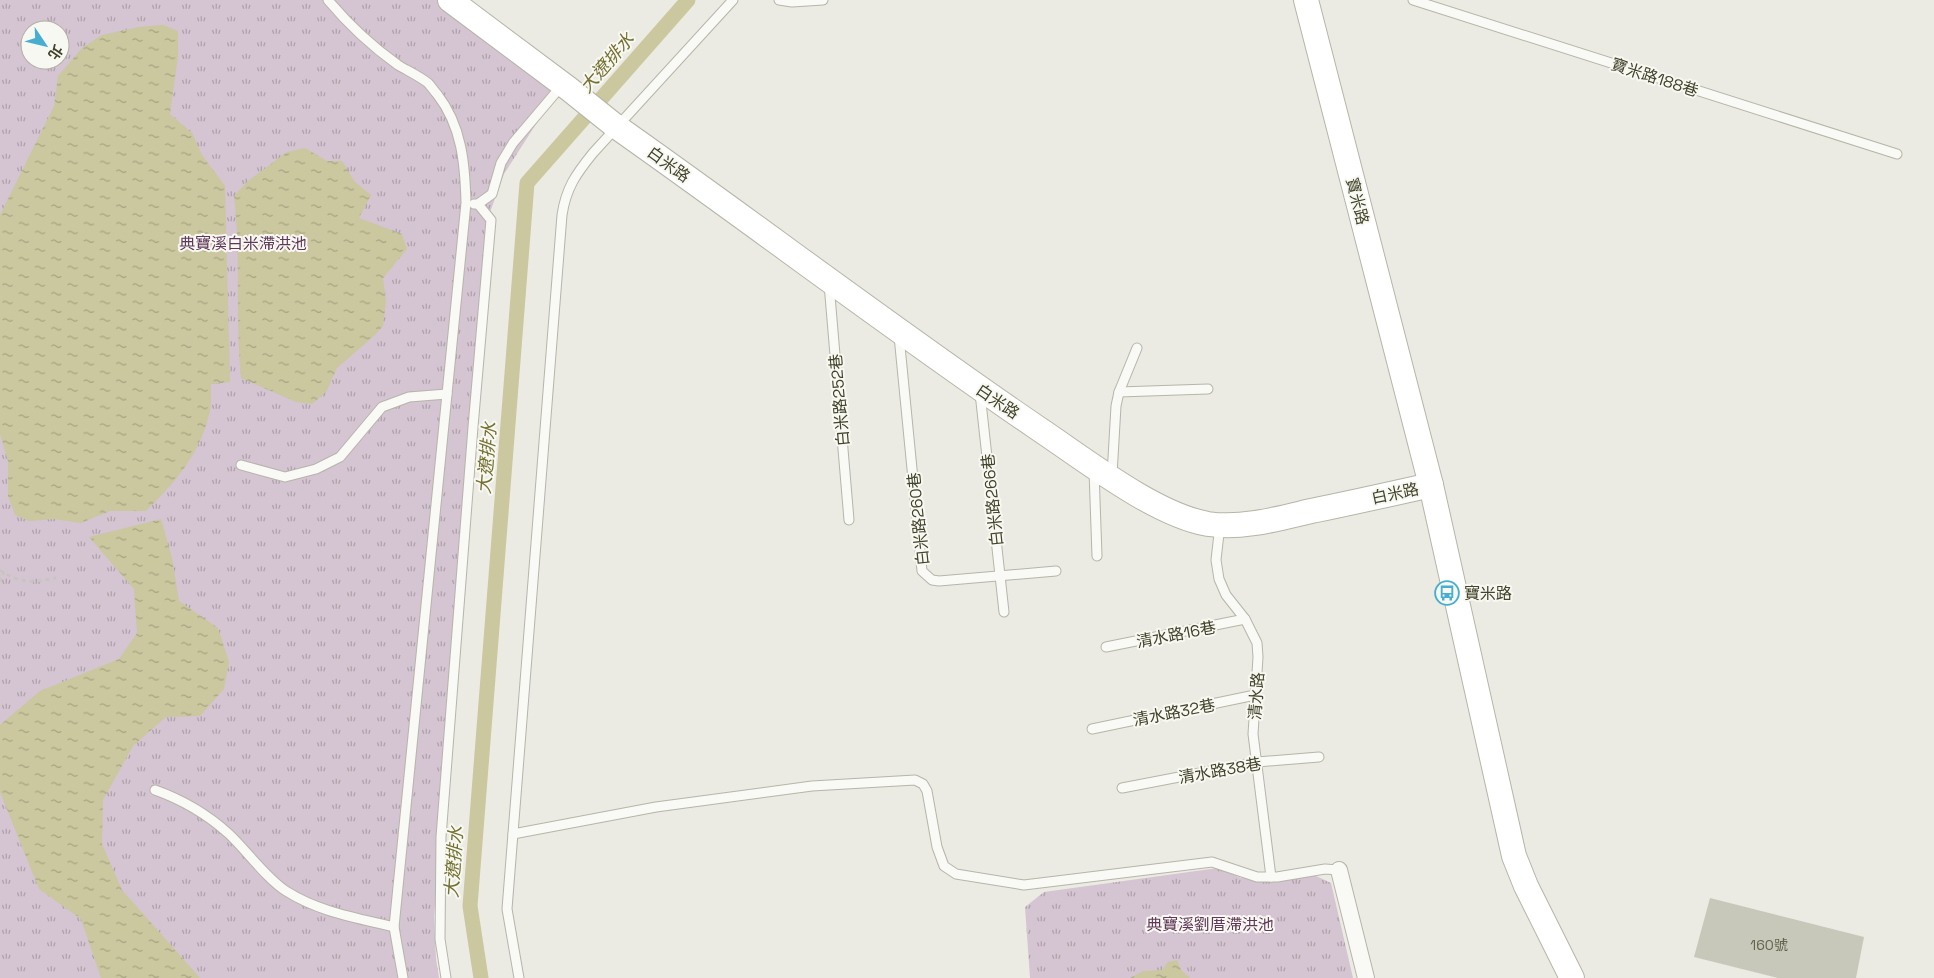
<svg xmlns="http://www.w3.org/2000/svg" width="1934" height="978" font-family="'Space Grotesk','Noto Sans TC',sans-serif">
  <defs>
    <pattern id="park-tufts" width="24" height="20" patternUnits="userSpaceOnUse" patternTransform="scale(1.25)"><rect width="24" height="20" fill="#d5c4d2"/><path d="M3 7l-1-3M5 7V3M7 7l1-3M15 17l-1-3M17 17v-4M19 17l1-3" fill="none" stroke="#aea1ab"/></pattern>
    <pattern id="water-ripples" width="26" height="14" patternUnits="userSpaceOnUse" patternTransform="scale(1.25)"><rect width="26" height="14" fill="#cbc79e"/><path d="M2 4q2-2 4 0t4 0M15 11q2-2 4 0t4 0" fill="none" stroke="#a6a381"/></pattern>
  </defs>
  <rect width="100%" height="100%" fill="#ebebe3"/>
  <!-- park -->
  <g fill="url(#park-tufts)" fill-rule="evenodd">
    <path d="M 0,0 L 440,0 L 561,85 L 504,174 L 489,215 L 434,917 L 436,959 L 439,978 L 0,978 ZM 30,30 L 60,30 L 60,60 L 30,60 Z"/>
    <path d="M 1218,868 L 1241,878 L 1283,880 L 1314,875 L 1331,883 L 1353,978 L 1030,978 L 1025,907 L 1044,892 Z"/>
  </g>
  <!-- water -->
  <g fill="url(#water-ripples)">
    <path d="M 163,25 L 178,31 L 178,56 L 170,114 L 192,133 L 202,155 L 225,186 L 230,382 L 211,384 C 211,394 212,405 209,415 C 198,457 176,481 146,511 L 110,511 L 81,523 L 54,519 L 29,521 L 15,515 L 8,496 L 8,461 L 0,434 L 0,215 L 54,106 L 58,76 L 82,48 L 102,35 L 139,27 Z"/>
    <path d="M 305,148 L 327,161 L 342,161 L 355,182 L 371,195 L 359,218 L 402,234 L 407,249 L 383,278 L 386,301 L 383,326 L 374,336 L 337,368 L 326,392 L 312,404 L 296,402 L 241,378 C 235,318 241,256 234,196 L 248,181 L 287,152 Z"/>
    <path d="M 161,519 L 172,558 L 179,601 L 218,628 L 229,662 L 224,689 L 200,716 L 166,717 L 133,746 L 103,800 L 102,844 L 122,890 L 200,978 L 101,978 L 81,919 L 39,889 L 0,792 L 0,725 L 40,691 L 119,659 L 137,633 L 134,589 L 89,537 Z"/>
    <path d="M 1177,960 L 1181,970 L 1190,978 L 1130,978 L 1143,971 L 1162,970 L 1168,962 Z"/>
  </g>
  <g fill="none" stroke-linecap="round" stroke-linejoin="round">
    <!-- canal -->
    <path stroke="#cbc79e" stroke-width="15" d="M 481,978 L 470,906 L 527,183 L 688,0"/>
  </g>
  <!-- building -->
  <path fill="#c7c8ba" d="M 1710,898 L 1864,937 L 1856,978 L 1778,978 L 1694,957 Z"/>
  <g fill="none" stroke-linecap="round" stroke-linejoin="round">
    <!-- lane casing -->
    <g stroke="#b5b5a8" stroke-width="11">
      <g id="lane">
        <path d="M 328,0 C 348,24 373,47 398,65 C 408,71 419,76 428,83 C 431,86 434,91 437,94 C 462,126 465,164 466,203 L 394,927 L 403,978"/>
        <path d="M 779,0 L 792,2 L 823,0"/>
        <path d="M 1413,0 L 1897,154"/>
        <path d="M 474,204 L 478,204 L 492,194 L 501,163 L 513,143 L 563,84"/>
        <path d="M 829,284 L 849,520"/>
        <path d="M 899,336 L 922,571 L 932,580 L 939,581 L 1056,571"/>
        <path d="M 1119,392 L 1208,389"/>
        <path d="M 980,393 L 1004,612"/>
        <path d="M 241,465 L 285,477 L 316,469 L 340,457 L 382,407 L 409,397 L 447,394"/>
        <path d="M 1094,471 L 1097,556"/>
        <path d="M 1112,475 L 1116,406 L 1119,392 L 1137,348"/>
        <path d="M 1220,525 L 1216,560 L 1219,579 L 1226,595 L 1245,619 L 1257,643 L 1258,657 L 1253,734 L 1271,877"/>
        <path d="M 1106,647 L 1245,619"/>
        <path d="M 1092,729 L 1255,695"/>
        <path d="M 1122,788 L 1257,762 L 1319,757"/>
        <path d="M 155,790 C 183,800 207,814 229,834 C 247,851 266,878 286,891 C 319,912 357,918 394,927"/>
        <path d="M 513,834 L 656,807 L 812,786 L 915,780 L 923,784 L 927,791 L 937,847 L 944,866 L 956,874 L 1024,885 L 1212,862 L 1257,877 L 1277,877 L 1325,869 L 1339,870"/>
        <path d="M 446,978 L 440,939 L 441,837 L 473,427 L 491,220 L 478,204"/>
        <path d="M 519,978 L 507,909 L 562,215 C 566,188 576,174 593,153 L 733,0"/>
      </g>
    </g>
    <!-- street casing -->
    <g stroke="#b5b5a8" stroke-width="18">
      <path id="street" d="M 1339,870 L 1366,978"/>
    </g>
    <!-- secondary casing -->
    <g stroke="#b5b5a8" stroke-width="26">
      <g id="secondary">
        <path d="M 450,0 L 569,89 L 614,125 C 756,225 895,331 1039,429 C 1084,459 1155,515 1208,524 C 1242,529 1277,519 1311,511 C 1351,503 1391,494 1431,485"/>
        <path d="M 1306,0 L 1431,485 L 1514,856 L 1526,886 L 1572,978"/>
      </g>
    </g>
    <!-- path -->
    <g stroke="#c6c6bc" stroke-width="2.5" stroke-dasharray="4 4" stroke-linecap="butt">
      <path d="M 0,570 C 21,584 32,583 56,578"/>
      <path d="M 0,582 L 4,572"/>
    </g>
    <!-- lane -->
    <use href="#lane" stroke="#f9f9f5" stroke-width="9"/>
    <!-- street -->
    <use href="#street" stroke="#f9f9f5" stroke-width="16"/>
    <!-- secondary -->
    <use href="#secondary" stroke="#fff" stroke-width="24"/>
  </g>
  <!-- icons -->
  <defs>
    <g id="bus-ring" transform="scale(1.25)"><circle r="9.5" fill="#f8f8f2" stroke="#48aed0" stroke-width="1.5"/><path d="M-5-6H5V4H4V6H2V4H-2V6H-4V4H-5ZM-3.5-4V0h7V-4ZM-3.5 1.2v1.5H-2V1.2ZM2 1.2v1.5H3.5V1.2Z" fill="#48aed0"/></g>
  </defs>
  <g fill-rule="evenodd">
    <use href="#bus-ring" x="1447" y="593"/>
  </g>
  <g text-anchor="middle" stroke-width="4" stroke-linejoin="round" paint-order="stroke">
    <!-- number labels -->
    <g font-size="14" fill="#63644e">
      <text x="1769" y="950">160號</text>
    </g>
    <!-- street labels -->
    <g font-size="16" fill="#42432a" stroke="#f8f8f2">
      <text transform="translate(1655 77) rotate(18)" y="6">寶米路188巷</text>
      <text transform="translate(669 164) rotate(36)" y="6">白米路</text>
      <text transform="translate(1358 201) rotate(76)" y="6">寶米路</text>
      <text transform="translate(839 400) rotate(-95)" y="6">白米路252巷</text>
      <text transform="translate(998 401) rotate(34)" y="6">白米路</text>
      <text transform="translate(1395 493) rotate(-12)" y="6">白米路</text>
      <text transform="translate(992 500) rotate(-96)" y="6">白米路266巷</text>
      <text transform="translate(918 519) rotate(-96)" y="6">白米路260巷</text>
      <text transform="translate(1176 634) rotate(-11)" y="6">清水路16巷</text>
      <text transform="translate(1256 696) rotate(-86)" y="6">清水路</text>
      <text transform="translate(1174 712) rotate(-11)" y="6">清水路32巷</text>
      <text transform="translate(1220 770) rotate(-10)" y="6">清水路38巷</text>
    </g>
    <!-- park labels -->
    <g font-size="16" fill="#5f3757" stroke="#f8f8f2">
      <text x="243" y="249">典寶溪白米滯洪池</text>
      <text x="1210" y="930">典寶溪劉厝滯洪池</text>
    </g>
    <!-- poi labels -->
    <g font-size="16" fill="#42432a" stroke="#f8f8f2" text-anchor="start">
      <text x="1464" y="599">寶米路</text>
    </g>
    <!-- water labels -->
    <g font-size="18" font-style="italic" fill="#737032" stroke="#f8f8f2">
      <text transform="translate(607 63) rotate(-49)" y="6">大遼排水</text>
      <text transform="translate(487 458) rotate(-85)" y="6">大遼排水</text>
      <text transform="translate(454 862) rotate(-86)" y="6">大遼排水</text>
    </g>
  </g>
  <!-- north arrow -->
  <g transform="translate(45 45) rotate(125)"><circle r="24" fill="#f8f8f2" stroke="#afb0a2"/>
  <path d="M0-4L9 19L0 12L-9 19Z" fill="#48aed0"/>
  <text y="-8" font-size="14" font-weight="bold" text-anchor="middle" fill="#42432a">北</text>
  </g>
</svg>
